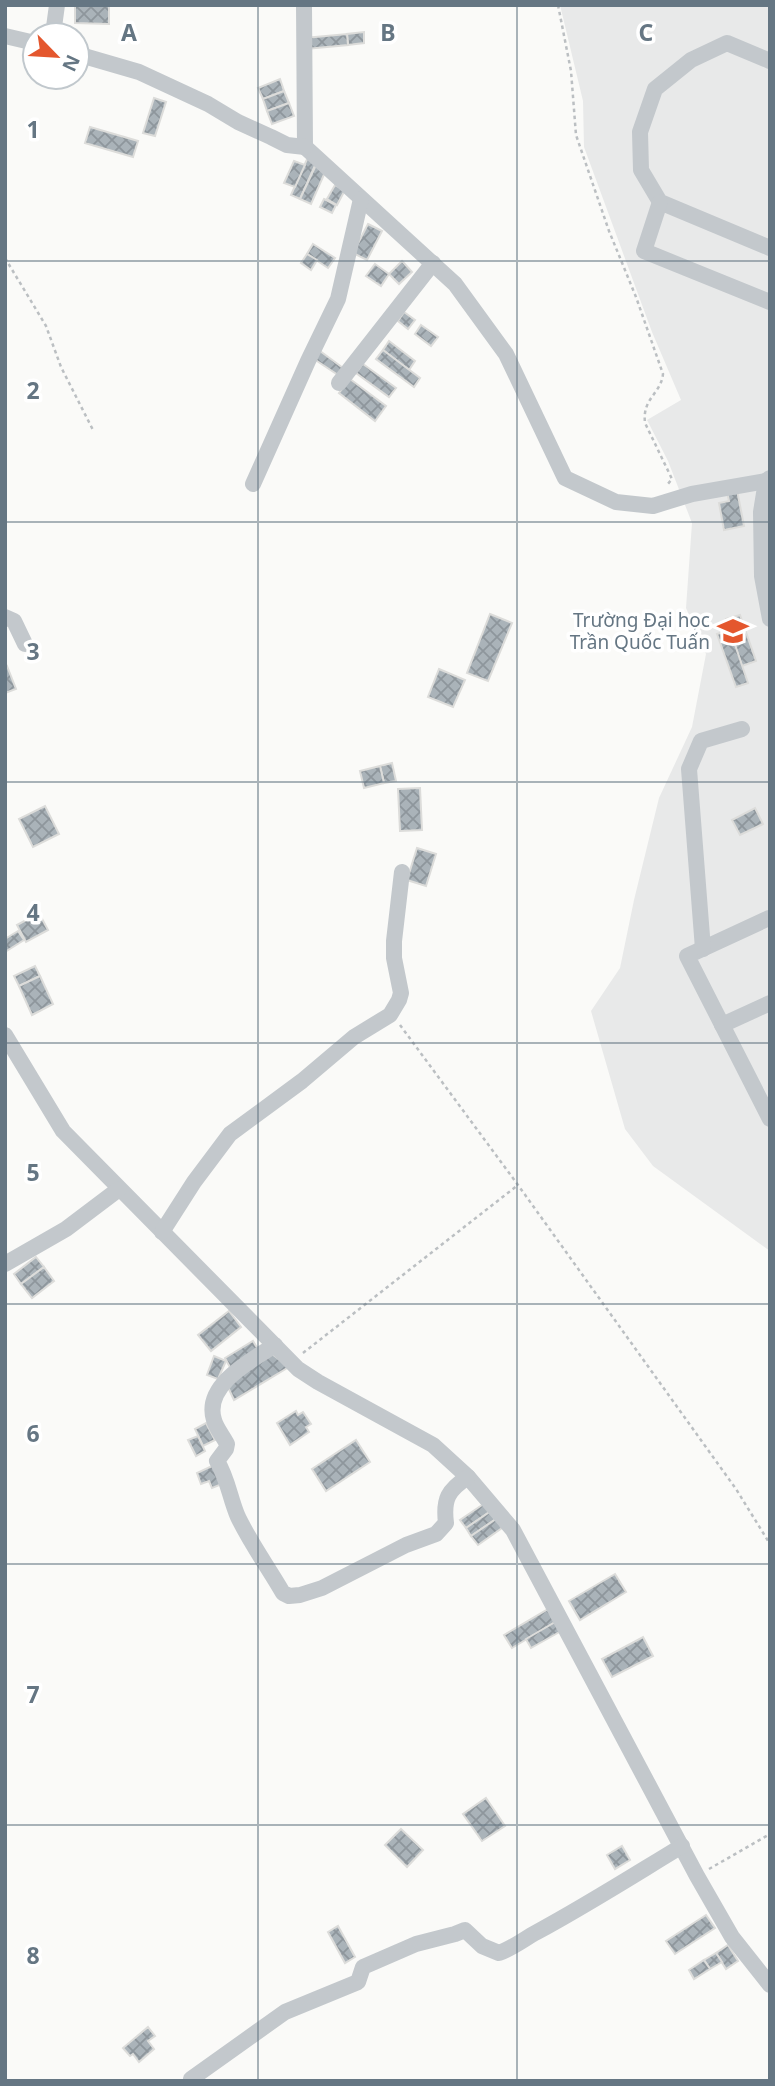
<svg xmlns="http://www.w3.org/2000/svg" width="775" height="2086" font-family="'Noto Sans',sans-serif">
  <defs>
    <pattern id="building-cross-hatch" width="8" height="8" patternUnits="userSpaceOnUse" patternTransform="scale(1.75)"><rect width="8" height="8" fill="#aab3b9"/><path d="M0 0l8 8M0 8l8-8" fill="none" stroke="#8e969c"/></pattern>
  </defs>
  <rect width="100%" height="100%" fill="#fafaf8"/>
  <!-- built -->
  <path fill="#e8e9e9" d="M 560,5 L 770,5 L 770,1251 L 653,1166 L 625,1129 L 591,1011 L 620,968 L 634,900 L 659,798 L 692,727 L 706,654 L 686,608 L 692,523 L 668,461 L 647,420 L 681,400 L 652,332 L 584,147 L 583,101 Z"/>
  <!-- building -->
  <g fill="url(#building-cross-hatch)" stroke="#dcdcda" stroke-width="2">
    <path d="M 75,5 L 109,5 L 109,24 L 75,23 Z"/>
    <path d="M 364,32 L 364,43 L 348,45 L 347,34 Z"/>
    <path d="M 347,34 L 348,45 L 306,49 L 305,38 Z"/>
    <path d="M 280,79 L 284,91 L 263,99 L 258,88 Z"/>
    <path d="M 284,91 L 289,103 L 267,111 L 263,99 Z"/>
    <path d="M 154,98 L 166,102 L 155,136 L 143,133 Z"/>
    <path d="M 289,103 L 294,116 L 272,124 L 267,111 Z"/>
    <path d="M 90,127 L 138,141 L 133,157 L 85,143 Z"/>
    <path d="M 308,157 L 317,161 L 300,199 L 291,195 Z"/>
    <path d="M 294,161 L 305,165 L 295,187 L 284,183 Z"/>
    <path d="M 316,165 L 326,170 L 311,204 L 300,199 Z"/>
    <path d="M 335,185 L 345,190 L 337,205 L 327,199 Z"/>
    <path d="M 324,199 L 336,205 L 332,213 L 320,207 Z"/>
    <path d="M 368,224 L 382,231 L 367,260 L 353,253 Z"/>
    <path d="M 313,244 L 335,258 L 328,268 L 307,254 Z"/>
    <path d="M 307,254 L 317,260 L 311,270 L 301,263 Z"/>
    <path d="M 402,261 L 412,272 L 399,284 L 389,274 Z"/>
    <path d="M 375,264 L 389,274 L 381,286 L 366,276 Z"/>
    <path d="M 404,312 L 415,320 L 408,329 L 398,321 Z"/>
    <path d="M 421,325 L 438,337 L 431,346 L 415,334 Z"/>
    <path d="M 389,341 L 415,361 L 409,370 L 383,350 Z"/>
    <path d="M 383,350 L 420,378 L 414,387 L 376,359 Z"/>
    <path d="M 320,351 L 343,368 L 338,375 L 314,359 Z"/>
    <path d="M 363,364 L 396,388 L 389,397 L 356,373 Z"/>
    <path d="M 350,379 L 386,406 L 375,421 L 339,393 Z"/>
    <path d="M 737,490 L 744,526 L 724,530 L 719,503 L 729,501 L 727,492 Z"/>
    <path d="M 490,614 L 512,623 L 488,681 L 467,673 Z"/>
    <path d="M 740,615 L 756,661 L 742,666 L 726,619 Z"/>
    <path d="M 730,630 L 748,683 L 736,687 L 717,634 Z"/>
    <path d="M 7,666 L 16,689 L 5,693 L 5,667 Z"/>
    <path d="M 439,669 L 465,680 L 453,707 L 428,697 Z"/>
    <path d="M 392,763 L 396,781 L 384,783 L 380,766 Z"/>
    <path d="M 380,766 L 384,783 L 364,788 L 360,771 Z"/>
    <path d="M 420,788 L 422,830 L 400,831 L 398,789 Z"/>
    <path d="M 45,806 L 59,834 L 33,847 L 19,819 Z"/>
    <path d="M 755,808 L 763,824 L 740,835 L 732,820 Z"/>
    <path d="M 417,848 L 436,854 L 426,886 L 407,880 Z"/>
    <path d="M 39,913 L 48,930 L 26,942 L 17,925 Z"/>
    <path d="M 18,931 L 24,940 L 5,952 L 5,939 Z"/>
    <path d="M 35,966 L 40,976 L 19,986 L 14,976 Z"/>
    <path d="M 40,976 L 53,1004 L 32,1015 L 19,986 Z"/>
    <path d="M 36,1257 L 44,1267 L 21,1284 L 14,1274 Z"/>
    <path d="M 44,1267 L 54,1281 L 32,1298 L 21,1284 Z"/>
    <path d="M 229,1311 L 241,1327 L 211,1351 L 198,1335 Z"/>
    <path d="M 253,1341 L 259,1351 L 231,1369 L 225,1358 Z"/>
    <path d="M 272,1354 L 289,1367 L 234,1400 L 227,1385 Z"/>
    <path d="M 214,1356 L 226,1361 L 218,1379 L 207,1375 Z"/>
    <path d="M 296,1411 L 298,1415 L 303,1412 L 311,1424 L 306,1427 L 309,1432 L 290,1445 L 277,1423 Z"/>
    <path d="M 206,1423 L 215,1440 L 203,1446 L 195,1429 Z"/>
    <path d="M 198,1436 L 205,1451 L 196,1456 L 188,1440 Z"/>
    <path d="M 356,1440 L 370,1462 L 326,1491 L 312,1469 Z"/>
    <path d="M 214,1465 L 222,1484 L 212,1488 L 209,1481 L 201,1484 L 197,1473 Z"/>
    <path d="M 485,1503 L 491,1511 L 466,1528 L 460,1520 Z"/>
    <path d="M 491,1511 L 496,1519 L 471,1536 L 466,1528 Z"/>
    <path d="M 496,1519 L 502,1528 L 478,1545 L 471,1536 Z"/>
    <path d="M 615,1574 L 626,1592 L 580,1620 L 569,1601 Z"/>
    <path d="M 550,1608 L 557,1621 L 512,1648 L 504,1635 Z"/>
    <path d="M 557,1621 L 563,1630 L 531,1648 L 526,1639 Z"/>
    <path d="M 643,1637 L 653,1656 L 612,1677 L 602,1659 Z"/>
    <path d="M 486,1798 L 505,1826 L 482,1841 L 463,1814 Z"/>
    <path d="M 401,1829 L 423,1850 L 407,1867 L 385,1845 Z"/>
    <path d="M 622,1846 L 630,1860 L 615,1869 L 607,1855 Z"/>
    <path d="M 706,1915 L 715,1928 L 675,1954 L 666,1941 Z"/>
    <path d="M 338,1926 L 355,1957 L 345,1963 L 328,1932 Z"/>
    <path d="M 728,1945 L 738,1961 L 726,1969 L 716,1953 Z"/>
    <path d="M 716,1953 L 722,1962 L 710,1969 L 704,1960 Z"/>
    <path d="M 704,1960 L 710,1969 L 694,1979 L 689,1970 Z"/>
    <path d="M 148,2027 L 155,2036 L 148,2041 L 154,2049 L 139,2062 L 133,2054 L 130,2056 L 123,2048 Z"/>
  </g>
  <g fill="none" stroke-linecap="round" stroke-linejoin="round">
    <!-- path -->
    <g stroke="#bbbfc2" stroke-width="2.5" stroke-dasharray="3.5 3.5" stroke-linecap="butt">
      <path d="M 558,5 L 571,71 L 576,135 L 609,231 L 636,297 L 663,374 C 661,394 642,398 645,423 L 672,479 L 667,485"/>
      <path d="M 5,258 L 46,326 L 61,367 L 94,432"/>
      <path d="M 400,1025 L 518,1185 L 736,1489 L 770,1544"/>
      <path d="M 303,1353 L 518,1185"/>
      <path d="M 709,1869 L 770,1834"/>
    </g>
    <!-- minor -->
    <g stroke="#c3c8cc" stroke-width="16">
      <path d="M 304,5 L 305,147 L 455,284 L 506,354 L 565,478 L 616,502 L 653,506 L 692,494 L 766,481"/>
      <path d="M 51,35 L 54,27 L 57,5"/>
      <path d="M 5,36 L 35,43"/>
      <path d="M 77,54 L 139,72 L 208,104 L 238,122 L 271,137 L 287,145 L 305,147"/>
      <path d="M 770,61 L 727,43 L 691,60 L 655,89 L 640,132 L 641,170 L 660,202 L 770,248"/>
      <path d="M 660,202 L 644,251 L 770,302"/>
      <path d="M 339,383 L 433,263"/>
      <path d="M 770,478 L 766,481 L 761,512 L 762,576 L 770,619"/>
      <path d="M 253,484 L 308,361 L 338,299 L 361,199"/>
      <path d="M 5,617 L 14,621 L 25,644"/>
      <path d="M 769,918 L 687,956 L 770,1119"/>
      <path d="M 703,949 L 689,769 L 701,741 L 742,729"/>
      <path d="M 722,1025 L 770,1003"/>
      <path d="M 5,1035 L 63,1131 L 298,1369 L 318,1382 L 433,1445 L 468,1477 L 513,1530 L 697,1876 L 732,1937 L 770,1985"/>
      <path d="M 162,1232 L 194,1182 L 230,1134 L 302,1081 L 354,1037 L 390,1015 L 399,1000 L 401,993 L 394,958 L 394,941 L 402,872"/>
      <path d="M 5,1264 L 66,1229 L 119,1189"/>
      <path d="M 275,1345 C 252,1360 203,1385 214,1420 C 216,1428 223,1436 227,1444 L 226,1449 L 217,1461 C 228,1479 230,1499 238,1517 C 251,1544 268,1567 283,1593 L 289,1596 L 300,1595 L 322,1588 L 406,1545 L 436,1534 L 446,1523 C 443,1499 448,1490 468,1477"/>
      <path d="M 191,2079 L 285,2012 L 358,1982 L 363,1967 L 416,1944 L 455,1934 L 465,1930 L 482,1946 L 499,1953 C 513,1948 524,1939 537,1932 C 587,1905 634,1875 682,1846"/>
    </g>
  </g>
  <!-- grid -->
  <path fill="none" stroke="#657683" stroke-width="2" stroke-opacity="0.55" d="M 258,5 L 258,2081M 517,5 L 517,2081M 5,261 L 770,261M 5,522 L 770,522M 5,782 L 770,782M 5,1043 L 770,1043M 5,1304 L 770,1304M 5,1564 L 770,1564M 5,1825 L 770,1825"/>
  <!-- icons -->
  <defs>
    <g id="university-bare" transform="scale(2.415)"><path d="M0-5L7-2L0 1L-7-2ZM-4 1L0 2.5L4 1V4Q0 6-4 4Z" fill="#e4572e" stroke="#fff" stroke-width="2.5" paint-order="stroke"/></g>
  </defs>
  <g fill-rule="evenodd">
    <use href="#university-bare" x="733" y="631"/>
  </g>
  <g text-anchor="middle" stroke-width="7" stroke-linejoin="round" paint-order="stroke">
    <!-- poi labels -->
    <g font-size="19" fill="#657683" stroke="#fff" text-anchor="end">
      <text x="710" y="627">Trường Đại học<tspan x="710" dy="22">Trần Quốc Tuấn</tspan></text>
    </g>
  </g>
  <g font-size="23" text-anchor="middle" font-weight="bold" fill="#657683" stroke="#fff" stroke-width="7" stroke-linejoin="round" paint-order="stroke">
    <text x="129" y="41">A</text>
    <text x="388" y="41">B</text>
    <text x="646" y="41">C</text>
    <text x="33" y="138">1</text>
    <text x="33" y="399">2</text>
    <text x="33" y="660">3</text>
    <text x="33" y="921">4</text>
    <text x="33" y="1181">5</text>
    <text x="33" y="1442">6</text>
    <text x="33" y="1703">7</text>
    <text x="33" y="1964">8</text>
  </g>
  <!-- border -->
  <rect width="775" height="2086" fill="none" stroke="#657683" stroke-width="14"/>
  <!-- north arrow -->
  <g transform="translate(56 56) rotate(115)"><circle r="33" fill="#ffffff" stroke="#c1c8cd" stroke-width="2"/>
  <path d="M0-5L12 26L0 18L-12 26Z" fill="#e4572e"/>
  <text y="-10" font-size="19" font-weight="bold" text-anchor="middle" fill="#657683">N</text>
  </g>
</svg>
